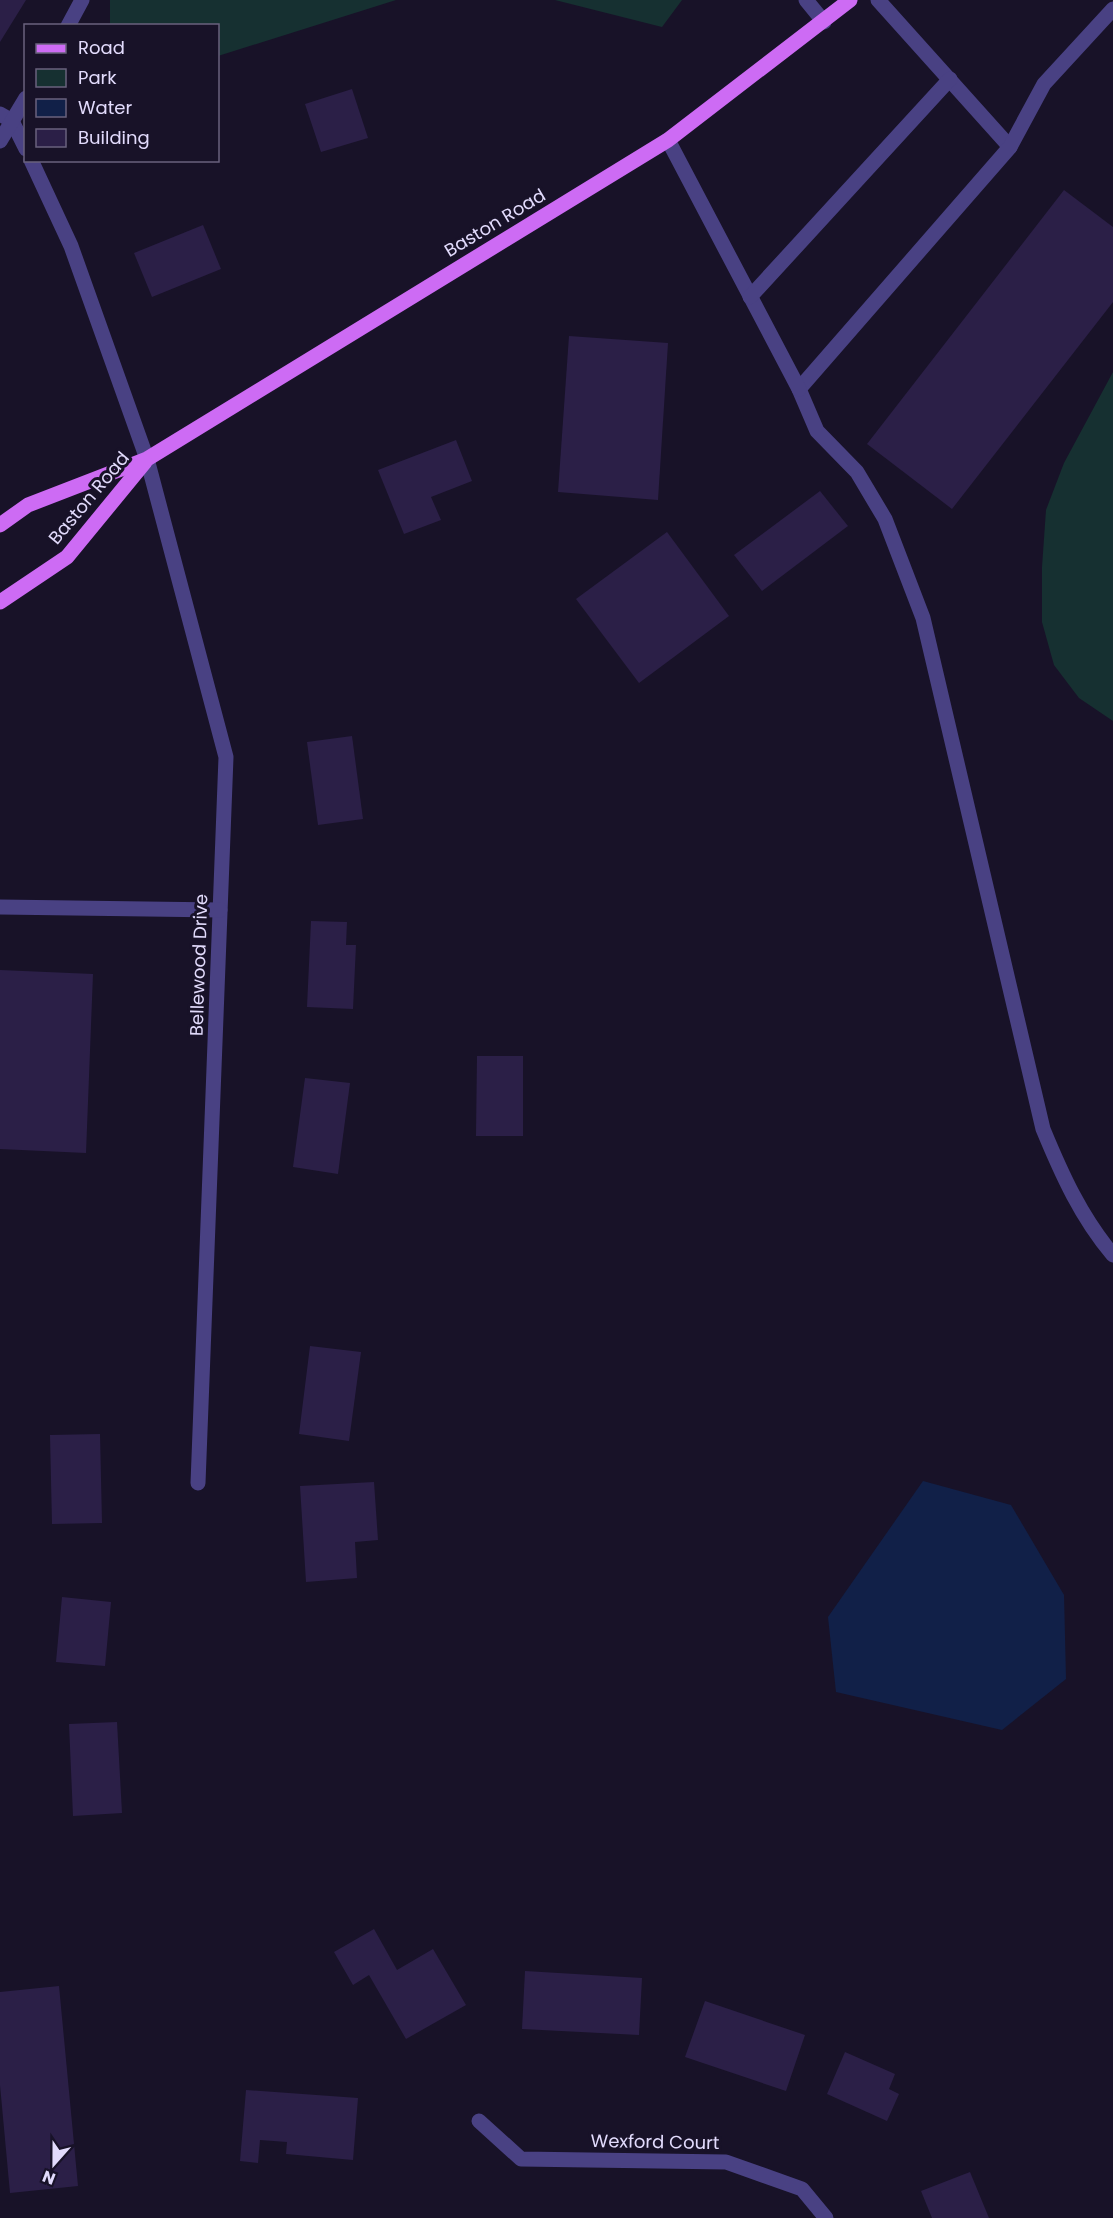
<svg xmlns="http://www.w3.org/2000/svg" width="1113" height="2218" font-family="Poppins,sans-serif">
  <rect width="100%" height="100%" fill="#181228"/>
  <!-- green -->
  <g fill="#163031">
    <path d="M 110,0 L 396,0 L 218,56 L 218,26 L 110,25 Z"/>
    <path d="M 555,0 L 682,0 L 662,27 Z"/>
    <path d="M 1113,372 L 1113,721 L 1079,698 L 1054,665 L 1042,622 L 1042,567 L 1046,510 L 1064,463 Z"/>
  </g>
  <!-- water -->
  <path fill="#112048" d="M 923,1481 L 1011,1505 L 1064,1595 L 1066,1679 L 1002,1730 L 836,1692 L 828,1617 Z"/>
  <!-- building -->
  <g fill="#2b1f47">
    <path d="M 0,0 L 26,0 L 0,42 Z"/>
    <path d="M 352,89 L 368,138 L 321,152 L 305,104 Z"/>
    <path d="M 1064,190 L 1113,227 L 1113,302 L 952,509 L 867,444 Z"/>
    <path d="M 203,225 L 221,269 L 152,297 L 134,253 Z"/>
    <path d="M 569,336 L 668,343 L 658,500 L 558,492 Z"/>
    <path d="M 456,440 L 472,481 L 431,497 L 441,520 L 404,534 L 378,470 Z"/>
    <path d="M 820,491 L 848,526 L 762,591 L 734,555 Z"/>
    <path d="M 667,532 L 729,616 L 639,683 L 576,599 Z"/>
    <path d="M 352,736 L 363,819 L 318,825 L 307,742 Z"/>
    <path d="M 311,921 L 347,922 L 346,945 L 356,945 L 353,1009 L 307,1007 Z"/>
    <path d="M 0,970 L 93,974 L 86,1153 L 0,1149 Z"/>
    <path d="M 477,1056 L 523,1056 L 523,1136 L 476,1136 Z"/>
    <path d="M 305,1078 L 350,1083 L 338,1174 L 293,1167 Z"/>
    <path d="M 310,1346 L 361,1352 L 349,1441 L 299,1434 Z"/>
    <path d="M 100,1434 L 102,1523 L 52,1524 L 50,1435 Z"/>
    <path d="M 374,1482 L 378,1540 L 355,1542 L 357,1578 L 306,1582 L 300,1486 Z"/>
    <path d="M 62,1597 L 111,1602 L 105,1666 L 56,1662 Z"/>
    <path d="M 117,1722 L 122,1813 L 73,1816 L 69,1724 Z"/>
    <path d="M 374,1929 L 397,1970 L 433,1949 L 466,2005 L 406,2039 L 369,1975 L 353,1985 L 334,1952 Z"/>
    <path d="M 525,1971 L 642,1978 L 639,2035 L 522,2029 Z"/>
    <path d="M 59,1986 L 78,2186 L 10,2193 L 0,2085 L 0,1992 Z"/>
    <path d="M 705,2001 L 805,2035 L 786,2091 L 685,2057 Z"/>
    <path d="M 845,2052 L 895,2074 L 889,2089 L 899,2094 L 887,2121 L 827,2094 Z"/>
    <path d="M 246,2090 L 358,2098 L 353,2160 L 286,2154 L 287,2142 L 260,2140 L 258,2163 L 240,2161 Z"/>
    <path d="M 970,2172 L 989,2218 L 932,2218 L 921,2191 Z"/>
  </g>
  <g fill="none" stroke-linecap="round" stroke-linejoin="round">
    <!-- minor -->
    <g stroke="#494183" stroke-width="15">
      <path d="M 806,0 L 824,22"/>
      <path d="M 878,0 L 1010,147"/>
      <path d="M 1113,9 L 1044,84 L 1010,147 L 799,389 L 817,431 L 857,472 L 885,519 L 923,618 L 1043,1129 C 1062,1175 1081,1217 1113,1255"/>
      <path d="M 68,26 L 82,0"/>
      <path d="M 0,114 L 12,121 L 26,149"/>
      <path d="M 668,140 L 799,389"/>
      <path d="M 0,141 L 26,98"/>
      <path d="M 31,160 L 71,246 L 147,459 L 226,757 L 198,1483"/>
      <path d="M 750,297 L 950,79"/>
      <path d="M 0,907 L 220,910"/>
      <path d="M 479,2121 L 521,2159 L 726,2162 L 802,2189 L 826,2218"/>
    </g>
    <!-- major -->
    <g stroke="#cd6bf4" stroke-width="15">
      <path d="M 0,525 L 28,505 L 147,459 L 668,140 L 850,0"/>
      <path d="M 0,602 L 67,557 L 145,462"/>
    </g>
  </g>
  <g text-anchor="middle" stroke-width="6" stroke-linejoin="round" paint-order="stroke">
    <!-- street labels -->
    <g font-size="18" fill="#e2dbfc" stroke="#181228">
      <text transform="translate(495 223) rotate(-31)" y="6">Baston Road</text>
      <text transform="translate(89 498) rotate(-50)" y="6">Baston Road</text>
      <text transform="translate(199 965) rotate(-88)" y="6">Bellewood Drive</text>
      <text transform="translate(655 2142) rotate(1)" y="6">Wexford Court</text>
    </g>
  </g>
  <!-- legend -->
  <rect x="24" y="24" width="195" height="138" fill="#181228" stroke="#69627d" stroke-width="1.5"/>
  <rect x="36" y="44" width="30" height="9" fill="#cd6bf4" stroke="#69627d" stroke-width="1.5"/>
  <text x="78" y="54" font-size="18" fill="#e2dbfc">Road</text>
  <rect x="36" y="69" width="30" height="18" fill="#163031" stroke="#69627d" stroke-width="1.5"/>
  <text x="78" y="84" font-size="18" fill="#e2dbfc">Park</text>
  <rect x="36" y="99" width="30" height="18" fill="#112048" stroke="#69627d" stroke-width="1.5"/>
  <text x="78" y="114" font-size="18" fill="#e2dbfc">Water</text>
  <rect x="36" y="129" width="30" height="18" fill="#2b1f47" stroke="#69627d" stroke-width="1.5"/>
  <text x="78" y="144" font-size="18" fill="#e2dbfc">Building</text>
  <!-- north arrow -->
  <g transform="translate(54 2164) rotate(201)" stroke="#181228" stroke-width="4.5" paint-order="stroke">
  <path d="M0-4.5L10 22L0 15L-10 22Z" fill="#e2dbfc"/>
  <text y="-9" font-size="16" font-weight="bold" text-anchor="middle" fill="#e2dbfc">N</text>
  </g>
</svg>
